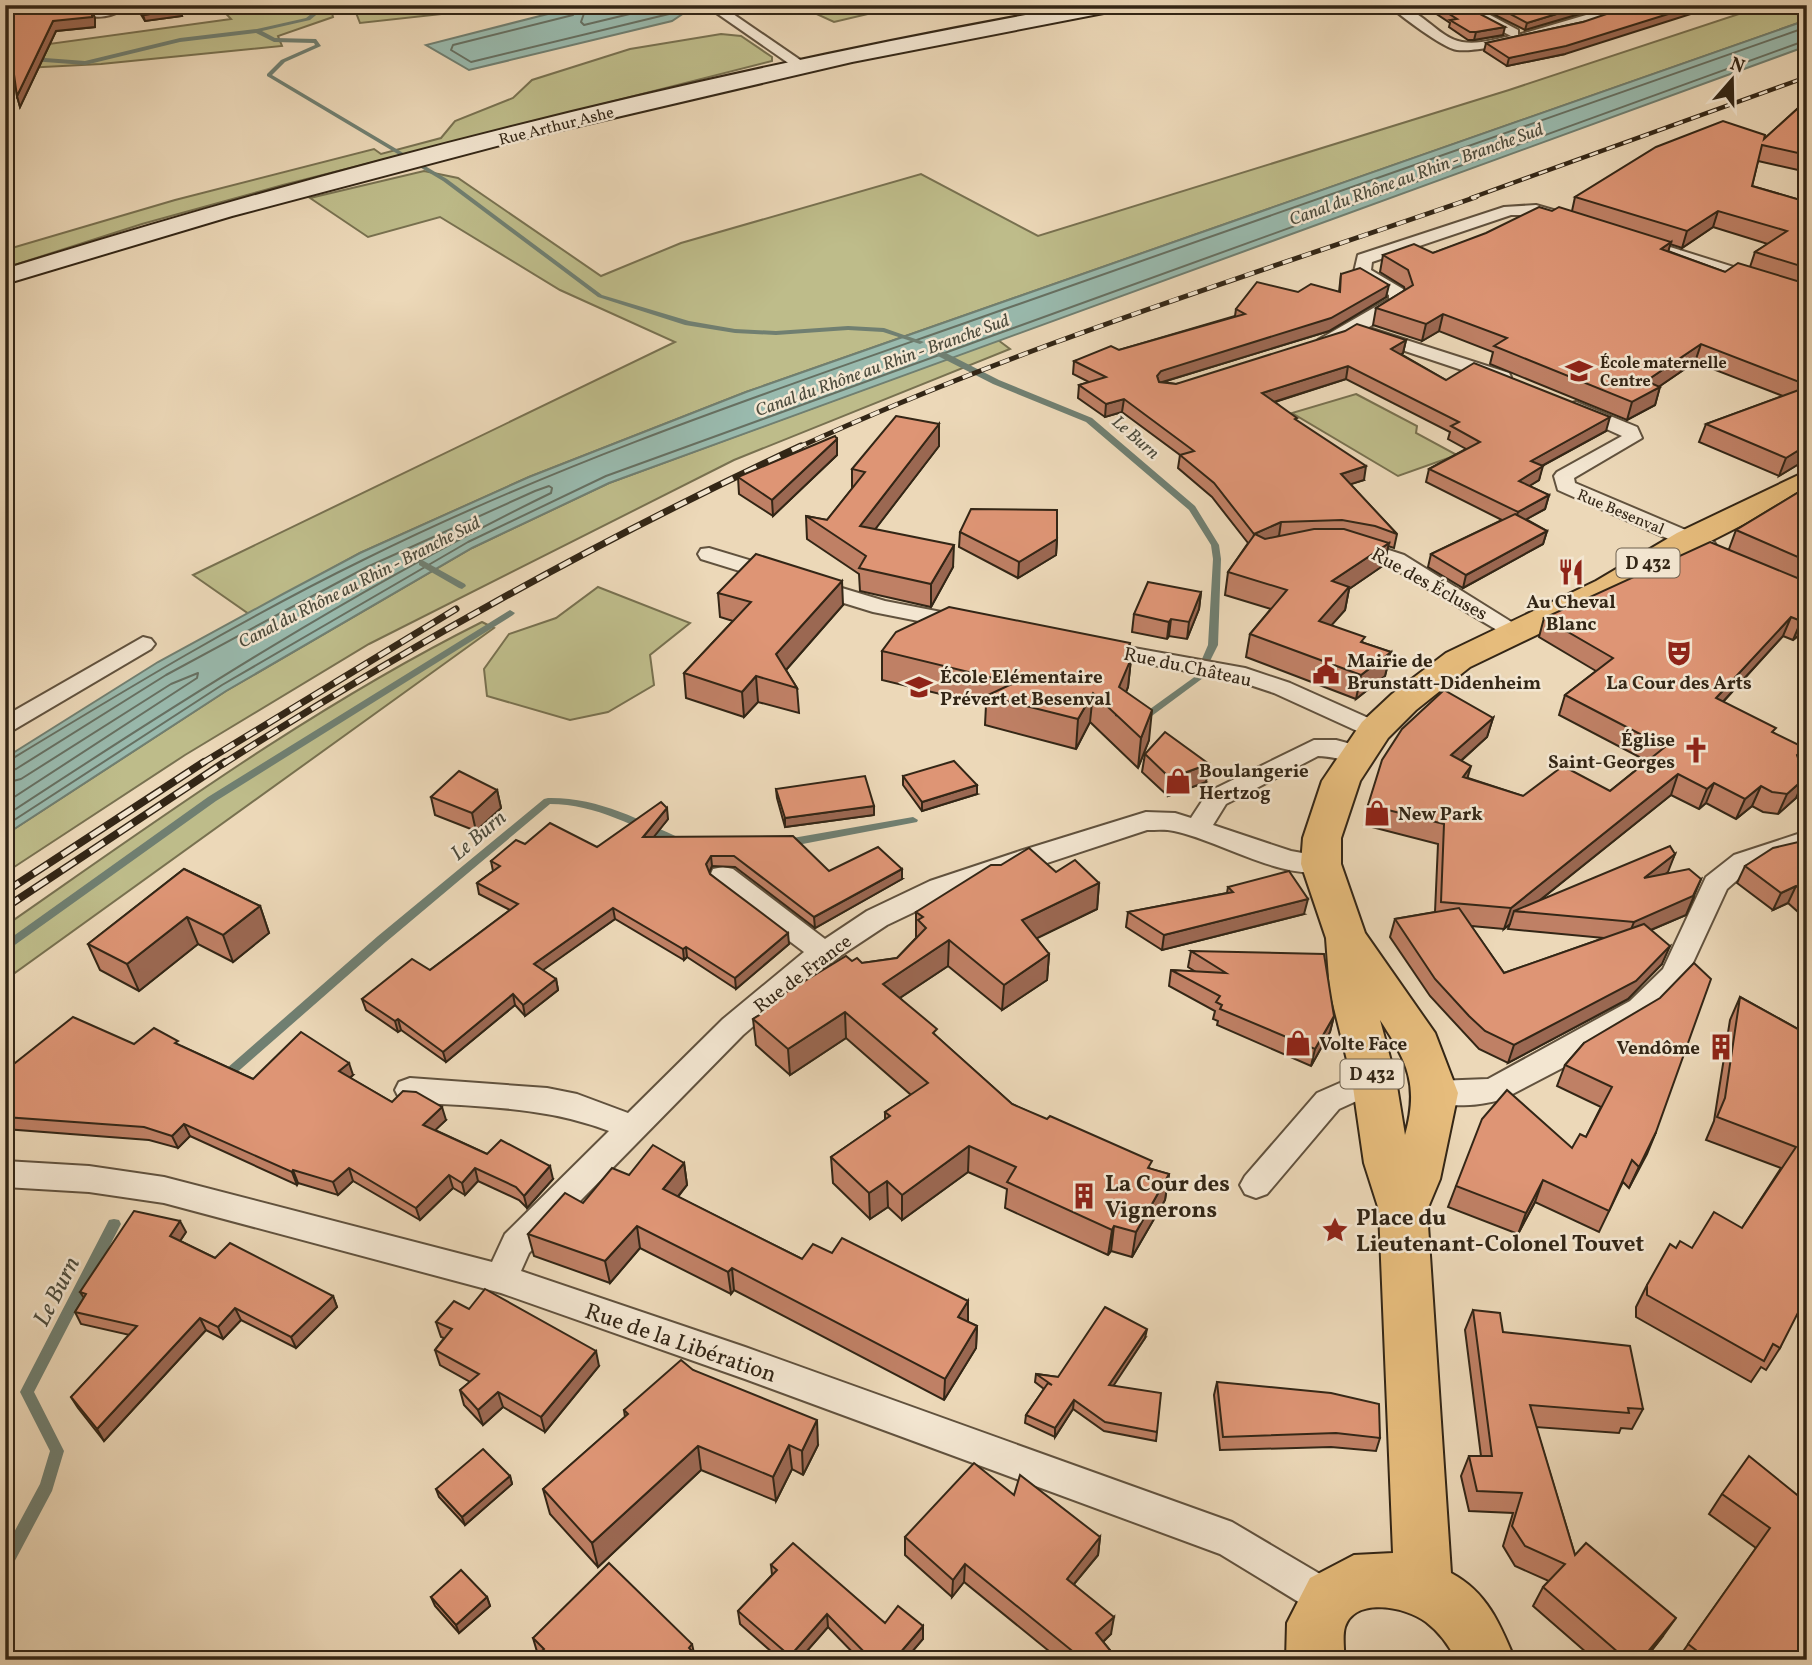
<svg xmlns="http://www.w3.org/2000/svg" width="1812" height="1665" font-family="Vollkorn,serif">
  <rect width="100%" height="100%" fill="#ecd8b8"/>
  <filter id="stains"><feTurbulence type="fractalNoise" baseFrequency=".00286" numOctaves="4"/><feColorMatrix values="0 0 0 0 .2 0 0 0 0 .09 0 0 0 0 .02 0 0 0 .5 -.17"/></filter>
  <radialGradient id="worn" r=".72"><stop offset=".6" stop-color="#630" stop-opacity="0"/><stop offset="1" stop-color="#630" stop-opacity=".3"/></radialGradient>
  <!-- green -->
  <g fill="#bebc8a" stroke="#787150" stroke-width="2">
    <path d="M 218,5 L 330,5 L 333,17 L 278,36 L 282,46 L 101,64 L 5,69 L 5,50 L 231,19 Z"/>
    <path d="M 353,5 L 523,5 L 360,23 Z"/>
    <path d="M 797,5 L 906,5 L 834,22 Z"/>
    <path d="M 1766,5 L 1807,5 L 1807,20 L 746,392 L 529,477 L 360,553 L 249,614 L 193,575 L 675,342 L 560,290 L 440,217 L 368,237 L 310,198 L 424,171 L 458,178 L 601,276 L 681,243 L 921,174 L 1038,236 L 1509,90 Z"/>
    <path d="M 721,34 L 741,36 L 772,57 L 772,61 L 283,185 L 142,224 L 5,268 L 5,250 L 175,200 L 374,149 L 381,154 L 441,138 L 455,121 L 513,98 L 532,80 L 630,49 Z"/>
    <path d="M 998,340 L 1010,349 L 734,460 L 369,644 L 185,755 L 5,873 L 5,835 L 226,691 L 472,548 L 609,483 Z"/>
    <path d="M 1356,394 L 1417,426 L 1416,433 L 1457,455 L 1398,476 L 1292,413 Z"/>
    <path d="M 598,587 L 690,623 L 650,655 L 654,685 L 608,712 L 570,720 L 487,696 L 484,669 L 509,634 L 556,618 Z"/>
    <path d="M 482,622 L 494,628 L 5,980 L 5,926 C 159,819 314,706 482,622 Z"/>
  </g>
  <!-- water -->
  <g fill="#99baae" stroke="#707f71" stroke-width="2">
    <path d="M 583,5 L 685,5 L 690,9 L 672,21 L 469,70 L 426,45 Z"/>
    <path d="M 1807,20 L 1807,46 L 609,483 L 472,548 L 226,691 L 5,835 L 5,758 L 158,662 L 283,594 L 360,553 L 529,477 L 746,392 Z"/>
  </g>
  <g fill="none" stroke-linecap="round" stroke-linejoin="round">
    <!-- shore -->
    <g stroke="#667062" stroke-width="2">
      <path d="M 578,5 L 573,15 L 453,45 L 451,50 L 471,62 L 669,14 L 682,5"/>
      <path d="M 587,5 L 581,22 L 584,25 L 667,5"/>
      <path d="M 5,763 C 122,692 240,620 363,560 C 568,458 787,386 1002,310 C 1270,216 1539,121 1807,27"/>
      <path d="M 5,772 L 16,769 L 166,675 L 290,608 L 367,567 L 535,491 L 549,486 L 552,488 L 551,493 C 360,586 182,700 5,816"/>
      <path d="M 5,783 L 21,779 L 171,684 L 198,673 L 197,678 L 5,803"/>
      <path d="M 5,826 L 222,685 L 468,542 L 606,476 L 1807,40"/>
    </g>
    <!-- stream -->
    <g fill="#707f71" fill-rule="evenodd">
      <path d="M 306,5 L 312,5 L 321,11 L 310,20 L 262,31 L 275,38 L 316,39 L 321,46 L 285,62 L 272,75 L 447,179 L 602,295 L 689,321 L 735,329 L 776,331 L 848,326 L 884,328 L 924,342 L 920,344 L 883,332 L 848,330 L 776,335 L 735,333 L 685,325 L 598,297 L 443,181 L 267,76 L 267,74 L 281,60 L 315,45 L 314,43 L 274,42 L 256,33 L 180,42 L 85,65 L 5,59 L 5,55 L 85,61 L 180,38 L 257,29 L 306,18 L 315,11 Z"/>
      <path d="M 934,350 L 940,350 L 999,380 L 1092,418 L 1195,506 L 1219,545 L 1221,559 L 1218,645 L 1210,661 L 1204,661 L 1202,659 L 1208,645 L 1213,559 L 1211,545 L 1189,510 L 1086,422 L 993,384 L 934,354 Z"/>
      <path d="M 422,560 L 465,584 L 466,586 L 462,589 L 459,588 L 419,565 L 419,561 Z"/>
      <path d="M 510,610 L 515,613 L 513,615 L 216,801 L 5,952 L 5,942 L 208,797 Z"/>
      <path d="M 1200,673 L 1203,674 L 1205,676 L 1203,678 L 1145,721 L 1139,721 L 1137,719 L 1139,717 Z"/>
      <path d="M 548,798 C 598,797 640,820 684,840 L 685,843 L 684,846 L 676,846 C 636,827 596,804 550,804 L 386,942 L 226,1082 L 222,1084 L 218,1082 L 216,1079 L 218,1076 L 378,936 L 544,799 Z"/>
      <path d="M 913,817 L 918,820 L 917,822 L 787,847 L 782,843 L 787,839 Z"/>
      <path d="M 114,1219 L 119,1220 L 121,1224 L 34,1392 L 64,1451 L 52,1491 L 10,1570 L 5,1572 L 5,1549 L 40,1484 L 50,1451 L 20,1392 L 109,1220 Z"/>
    </g>
    <!-- street casing -->
    <g stroke="#61523e" stroke-width="4">
      <g id="street">
        <path d="M 65,5 L 81,5 L 87,9 L 120,5 L 121,10 C 106,21 79,18 65,5 Z"/>
        <path d="M 705,5 L 720,5 L 809,66 L 797,69 Z"/>
        <path d="M 1389,5 C 1421,5 1435,37 1462,42 C 1478,45 1496,39 1511,36 L 1479,19 L 1482,5 L 1494,5 L 1490,15 L 1518,30 L 1518,35 L 1620,5 L 1640,5 C 1620,21 1484,54 1457,50 C 1443,48 1399,15 1389,5 Z"/>
        <path d="M 1536,205 L 1574,216 L 1576,219 L 1568,224 L 1535,215 L 1511,215 L 1372,262 L 1371,270 L 1403,289 L 1407,301 L 1404,305 C 1385,316 1342,349 1321,344 L 1318,340 L 1389,299 L 1389,295 L 1356,276 L 1354,272 L 1358,255 L 1504,207 Z"/>
        <path d="M 1635,236 L 1807,290 L 1807,301 L 1629,244 L 1627,241 Z"/>
        <path d="M 1372,329 L 1509,373 L 1511,377 L 1502,383 L 1495,381 L 1366,338 L 1363,334 L 1366,330 Z"/>
        <path d="M 1576,402 L 1637,427 L 1642,438 L 1574,478 L 1575,483 L 1714,542 L 1717,547 L 1714,552 L 1698,552 L 1558,490 L 1554,476 L 1557,472 L 1622,436 L 1569,412 L 1566,408 L 1569,404 Z"/>
        <path d="M 1352,538 L 1404,555 L 1526,631 L 1523,636 L 1507,636 L 1388,565 L 1344,549 L 1341,544 Z"/>
        <path d="M 709,548 L 885,601 L 972,618 L 975,623 L 964,630 L 873,612 L 701,559 L 698,554 L 701,549 Z"/>
        <path d="M 143,637 L 151,639 L 155,644 L 151,649 L 5,735 L 5,716 Z"/>
        <path d="M 1095,641 L 1245,668 L 1290,683 L 1384,725 L 1387,730 L 1384,735 L 1366,735 L 1274,693 L 1232,679 L 1087,653 L 1083,648 L 1087,643 Z"/>
        <path d="M 1314,740 L 1336,740 L 1366,748 L 1369,754 L 1366,760 C 1351,764 1334,756 1318,756 L 1226,804 L 1213,825 L 1291,851 L 1330,858 L 1334,864 L 1330,870 C 1285,883 1219,840 1174,831 C 1166,829 1156,830 1147,830 L 950,895 L 887,925 L 816,972 L 743,1035 L 529,1253 L 521,1271 L 745,1347 L 1232,1522 L 1342,1587 L 1348,1601 L 1342,1615 L 1328,1620 L 1220,1554 L 745,1379 L 501,1293 L 164,1203 L 89,1192 L 5,1187 L 5,1161 L 89,1166 L 164,1177 L 492,1262 L 505,1234 L 609,1131 C 545,1106 479,1107 410,1102 L 399,1098 L 395,1090 L 399,1082 L 410,1078 L 547,1088 L 577,1094 L 628,1113 L 723,1019 L 804,952 L 713,883 L 710,876 L 713,869 L 723,867 L 733,869 L 825,939 L 867,911 L 930,881 L 1020,851 L 1146,812 L 1175,813 L 1191,818 L 1208,792 Z"/>
        <path d="M 1807,831 L 1807,849 L 1752,867 L 1727,889 L 1684,982 L 1650,1017 L 1593,1052 L 1503,1099 C 1481,1106 1447,1108 1425,1101 L 1421,1093 L 1425,1085 L 1436,1081 L 1488,1079 L 1630,1001 L 1663,969 L 1706,877 L 1734,855 Z"/>
        <path d="M 1374,1068 L 1385,1072 L 1389,1080 L 1385,1088 L 1339,1109 L 1267,1194 L 1256,1198 L 1245,1194 L 1240,1185 L 1245,1176 L 1317,1093 Z"/>
      </g>
    </g>
    <!-- secondary casing -->
    <g stroke="#332616" stroke-width="4">
      <path id="secondary" d="M 1081,5 L 1123,5 L 1114,11 L 852,62 L 523,139 L 232,216 L 5,284 L 5,269 C 357,160 718,69 1081,5 Z"/>
    </g>
    <!-- primary casing -->
    <g stroke="#332616" stroke-width="4">
      <path id="primary" d="M 1807,471 L 1807,492 L 1699,547 L 1620,595 L 1470,667 L 1416,710 L 1388,738 L 1360,781 L 1341,838 L 1341,864 L 1365,933 L 1435,1033 L 1458,1093 L 1440,1179 L 1427,1210 L 1451,1573 C 1487,1592 1500,1624 1515,1660 L 1456,1660 C 1449,1645 1439,1632 1426,1622 C 1407,1607 1355,1596 1345,1627 C 1342,1637 1345,1650 1344,1660 L 1286,1660 L 1287,1623 L 1310,1578 L 1354,1555 L 1393,1553 L 1379,1210 L 1364,1163 L 1352,1080 L 1330,992 L 1326,938 L 1301,864 L 1303,838 L 1322,781 L 1362,722 L 1392,694 L 1446,653 L 1596,581 L 1677,533 ZM 1380,1020 C 1408,1063 1419,1085 1405,1135 L 1396,1080 Z"/>
    </g>
    <!-- street -->
    <use href="#street" fill="#f3e6d1" fill-rule="evenodd"/>
    <!-- secondary -->
    <use href="#secondary" fill="#f3e6d1" fill-rule="evenodd"/>
    <!-- primary -->
    <use href="#primary" fill="#e6bc7c" fill-rule="evenodd"/>
    <!-- rail-far3 casing -->
    <g stroke="#332616" stroke-width="4.5">
      <path id="rail-far3" d="M 1471,198 L 1807,77"/>
    </g>
    <!-- rail-far2 casing -->
    <g stroke="#332616" stroke-width="5">
      <path id="rail-far2" d="M 797,448 C 1016,347 1249,276 1476,197"/>
    </g>
    <!-- rail-far1 casing -->
    <g stroke="#332616" stroke-width="7">
      <g id="rail-far1">
        <path d="M 201,764 L 456,609"/>
        <path d="M 223,764 C 409,646 601,539 801,446"/>
      </g>
    </g>
    <!-- rail casing -->
    <g stroke="#332616" stroke-width="8">
      <g id="rail">
        <path d="M 5,892 L 204,762"/>
        <path d="M 5,908 L 225,762"/>
      </g>
    </g>
    <!-- rail-far3 -->
    <use href="#rail-far3" stroke="#f3e6d1" stroke-width="2.5" stroke-dasharray="9" stroke-linecap="butt"/>
    <!-- rail-far2 -->
    <use href="#rail-far2" stroke="#f3e6d1" stroke-width="3.5" stroke-dasharray="10" stroke-linecap="butt"/>
    <!-- rail-far1 -->
    <use href="#rail-far1" stroke="#f3e6d1" stroke-width="4.5" stroke-dasharray="13" stroke-linecap="butt"/>
    <!-- rail -->
    <use href="#rail" stroke="#f3e6d1" stroke-width="5" stroke-dasharray="17" stroke-linecap="butt"/>
  </g>
  <!-- wall -->
  <g fill="#bf8065" stroke="#332616" stroke-width="2" fill-rule="evenodd">
    <path d="M 135,5 L 178,5 L 182,16 L 145,21 Z"/>
    <path d="M 1430,5 L 1481,5 L 1479,13 L 1503,35 L 1474,40 L 1468,40 L 1449,27 L 1450,23 L 1429,9 Z"/>
    <path d="M 1495,5 L 1610,5 L 1525,30 L 1493,14 Z"/>
    <path d="M 5,6 L 92,9 L 95,19 L 95,27 L 56,31 L 20,107 L 17,96 L 13,64 L 5,64 Z"/>
    <path d="M 1583,22 L 1565,54 L 1507,66 L 1484,51 L 1486,43 Z"/>
    <path d="M 1807,100 L 1807,172 L 1758,161 L 1752,186 L 1807,202 L 1807,459 L 1779,476 L 1699,442 L 1706,424 L 1783,396 L 1695,362 L 1660,386 L 1655,405 L 1627,420 L 1490,364 L 1493,352 L 1439,331 L 1422,341 L 1373,325 L 1376,308 L 1405,290 L 1404,287 L 1380,272 L 1383,255 L 1433,253 L 1552,211 L 1572,211 L 1575,197 L 1764,139 ZM 1713,227 L 1768,244 L 1755,252 L 1750,267 L 1725,272 L 1668,251 L 1670,244 L 1682,248 Z"/>
    <path d="M 1341,274 L 1386,297 L 1329,331 L 1163,382 L 1176,384 L 1406,340 L 1403,353 L 1401,354 L 1446,380 L 1606,431 L 1542,466 L 1539,480 L 1529,486 L 1549,495 L 1545,509 L 1526,519 L 1547,531 L 1543,544 L 1463,588 L 1428,567 L 1431,554 L 1502,520 L 1426,482 L 1429,469 L 1466,449 L 1448,439 L 1450,432 L 1346,379 L 1275,402 L 1364,480 L 1350,484 L 1397,534 L 1394,548 L 1388,546 L 1384,565 L 1349,589 L 1345,610 L 1331,625 L 1364,643 L 1391,652 L 1385,676 L 1356,699 L 1246,657 L 1250,634 L 1271,609 L 1225,595 L 1228,572 L 1248,543 L 1212,497 L 1178,468 L 1180,455 L 1122,412 L 1105,417 L 1078,398 L 1079,385 L 1089,382 L 1073,374 L 1074,361 L 1119,350 L 1235,316 L 1236,309 L 1298,292 L 1339,292 Z"/>
    <path d="M 939,424 L 939,446 L 875,529 L 953,567 L 931,607 L 860,591 L 859,574 L 807,539 L 806,516 L 827,520 L 852,489 L 852,469 Z"/>
    <path d="M 837,439 L 837,455 L 773,516 L 739,494 L 738,477 Z"/>
    <path d="M 1807,487 L 1807,632 L 1804,631 L 1793,640 L 1783,636 L 1723,702 L 1774,733 L 1799,762 L 1796,798 L 1778,814 L 1763,812 L 1752,806 L 1736,819 L 1706,803 L 1699,809 L 1671,795 L 1539,901 L 1675,854 L 1666,873 L 1694,897 L 1686,915 L 1651,930 L 1662,964 L 1628,999 L 1508,1063 L 1479,1049 L 1430,996 L 1390,937 L 1395,919 L 1435,912 L 1438,844 L 1364,825 L 1368,805 L 1493,718 L 1487,737 L 1461,761 L 1468,778 L 1523,796 L 1610,791 L 1647,761 L 1559,715 L 1565,695 L 1596,671 L 1539,637 L 1544,618 L 1729,549 L 1736,530 ZM 1510,924 L 1508,929 L 1604,938 L 1504,973 L 1471,926 L 1504,929 Z"/>
    <path d="M 960,532 L 1057,539 L 1056,555 L 1018,578 L 959,547 Z"/>
    <path d="M 1201,592 L 1199,609 L 1187,639 L 1169,636 L 1167,639 L 1132,632 L 1134,614 Z"/>
    <path d="M 718,593 L 843,605 L 786,670 L 797,688 L 799,713 L 758,702 L 744,717 L 686,698 L 684,673 L 733,621 L 720,617 Z"/>
    <path d="M 882,651 L 1131,659 L 1128,687 L 1126,692 L 1149,740 L 1138,768 L 1090,722 L 1076,749 L 985,725 L 986,705 L 882,680 Z"/>
    <path d="M 1145,754 L 1206,782 L 1168,796 L 1142,772 Z"/>
    <path d="M 903,776 L 977,794 L 922,811 L 903,785 Z"/>
    <path d="M 776,789 L 874,815 L 785,827 L 777,798 Z"/>
    <path d="M 497,790 L 501,808 L 476,831 L 435,815 L 431,797 Z"/>
    <path d="M 668,819 L 653,837 L 829,871 L 902,879 L 815,928 L 735,867 L 712,866 L 709,872 L 710,874 L 789,944 L 736,989 L 687,957 L 684,960 L 615,919 L 542,970 L 556,979 L 558,990 L 525,1016 L 515,1005 L 446,1062 L 401,1030 L 398,1032 L 366,1010 L 362,999 L 430,970 L 510,910 L 479,894 L 477,883 L 493,871 L 491,861 L 525,844 L 597,847 Z"/>
    <path d="M 1807,840 L 1807,920 L 1788,903 L 1773,910 L 1737,883 L 1745,866 Z"/>
    <path d="M 184,869 L 260,906 L 269,933 L 233,962 L 198,944 L 139,991 L 100,970 L 88,944 Z"/>
    <path d="M 1056,872 L 1099,883 L 1097,909 L 1036,938 L 1049,954 L 1047,980 L 1002,1010 L 948,966 L 900,998 L 937,1037 L 1012,1104 L 1151,1169 L 1169,1174 L 1165,1200 L 1132,1257 L 1111,1251 L 1108,1255 L 1005,1208 L 1007,1189 L 968,1172 L 902,1220 L 888,1207 L 870,1219 L 833,1183 L 831,1157 L 885,1120 L 885,1112 L 911,1095 L 846,1038 L 790,1075 L 756,1045 L 753,1019 L 852,961 L 862,963 L 897,958 L 916,938 L 916,912 Z"/>
    <path d="M 1228,887 L 1304,914 L 1162,950 L 1126,927 L 1128,912 L 1227,893 Z"/>
    <path d="M 1191,951 L 1334,1016 L 1330,1032 L 1311,1066 L 1217,1025 L 1218,1021 L 1213,1019 L 1215,1011 L 1169,986 L 1171,970 L 1196,972 L 1188,967 Z"/>
    <path d="M 1740,997 L 1807,1034 L 1799,1298 L 1780,1348 L 1766,1370 L 1761,1367 L 1751,1382 L 1636,1317 L 1636,1307 L 1647,1285 L 1676,1248 L 1692,1248 L 1742,1228 L 1781,1168 L 1706,1140 L 1714,1121 L 1730,1020 Z"/>
    <path d="M 1584,1043 L 1656,1132 L 1629,1188 L 1623,1182 L 1599,1232 L 1535,1202 L 1518,1234 L 1448,1207 L 1456,1186 L 1572,1148 L 1586,1137 L 1601,1107 L 1557,1086 L 1565,1065 Z"/>
    <path d="M 134,1044 L 181,1046 L 253,1079 L 353,1075 L 350,1078 L 392,1102 L 446,1120 L 435,1130 L 487,1154 L 553,1179 L 527,1208 L 519,1200 L 478,1181 L 465,1195 L 453,1188 L 420,1220 L 353,1181 L 338,1195 L 298,1183 L 297,1185 L 190,1136 L 178,1148 L 149,1140 L 5,1129 L 5,1071 Z"/>
    <path d="M 684,1163 L 687,1185 L 678,1197 L 802,1259 L 832,1253 L 968,1301 L 968,1322 L 977,1326 L 976,1348 L 944,1400 L 734,1290 L 731,1294 L 640,1248 L 610,1283 L 534,1256 L 528,1234 L 583,1203 L 629,1175 Z"/>
    <path d="M 186,1232 L 180,1241 L 215,1258 L 333,1296 L 337,1307 L 296,1348 L 241,1320 L 223,1339 L 206,1330 L 104,1441 L 78,1408 L 71,1397 L 130,1335 L 81,1324 L 75,1312 L 84,1298 L 80,1292 Z"/>
    <path d="M 469,1309 L 599,1366 L 545,1432 L 503,1407 L 483,1425 L 464,1405 L 460,1390 L 470,1382 L 440,1365 L 435,1350 L 444,1338 L 441,1337 L 436,1322 Z"/>
    <path d="M 1473,1310 L 1503,1332 L 1643,1409 L 1632,1429 L 1621,1428 L 1619,1433 L 1536,1427 L 1575,1555 L 1663,1636 L 1644,1660 L 1595,1660 L 1533,1606 L 1543,1587 L 1549,1581 L 1515,1566 L 1503,1546 L 1513,1513 L 1469,1511 L 1461,1476 L 1469,1456 L 1481,1456 L 1465,1330 Z"/>
    <path d="M 1145,1338 L 1113,1385 L 1157,1432 L 1156,1441 L 1104,1431 L 1073,1409 L 1055,1437 L 1025,1423 L 1026,1415 L 1044,1389 L 1035,1382 L 1036,1374 L 1058,1377 Z"/>
    <path d="M 693,1370 L 818,1445 L 803,1475 L 792,1469 L 776,1501 L 701,1470 L 598,1567 L 550,1514 L 543,1489 L 625,1417 L 624,1410 Z"/>
    <path d="M 1217,1382 L 1380,1438 L 1376,1451 L 1331,1447 L 1220,1450 L 1214,1395 Z"/>
    <path d="M 510,1476 L 512,1484 L 465,1525 L 439,1497 L 436,1489 Z"/>
    <path d="M 1722,1494 L 1800,1498 L 1807,1660 L 1677,1660 L 1756,1548 L 1709,1514 Z"/>
    <path d="M 1014,1495 L 1100,1537 L 1098,1555 L 1074,1584 L 1111,1634 L 1103,1642 L 1118,1660 L 1060,1660 L 964,1582 L 952,1597 L 905,1555 L 905,1537 Z"/>
    <path d="M 771,1565 L 885,1623 L 923,1626 L 923,1639 L 905,1660 L 860,1660 L 828,1627 L 799,1660 L 781,1660 L 740,1624 L 738,1611 L 772,1575 Z"/>
    <path d="M 431,1597 L 487,1597 L 490,1606 L 459,1633 L 435,1606 Z"/>
    <path d="M 533,1638 L 692,1644 L 694,1653 L 538,1655 Z"/>
  </g>
  <!-- shaded-wall -->
  <g fill="#9b6852" stroke="#332616" stroke-width="2">
    <path d="M 1586,5 L 1610,5 L 1525,30 L 1527,23 Z"/>
    <path d="M 1697,5 L 1719,5 L 1565,54 L 1507,66 L 1509,58 Z"/>
    <path d="M 92,9 L 95,19 L 95,27 L 56,31 L 20,107 L 17,96 L 53,21 Z"/>
    <path d="M 180,10 L 182,16 L 145,21 L 143,15 Z"/>
    <path d="M 1505,27 L 1503,35 L 1474,40 L 1476,32 Z"/>
    <path d="M 1718,211 L 1713,227 L 1682,248 L 1687,231 Z"/>
    <path d="M 1671,242 L 1666,259 L 1661,249 Z"/>
    <path d="M 1389,285 L 1386,297 L 1329,331 L 1159,383 L 1157,376 L 1161,371 Z"/>
    <path d="M 1443,314 L 1439,331 L 1422,341 L 1426,324 Z"/>
    <path d="M 1406,340 L 1403,353 L 1389,362 L 1391,349 Z"/>
    <path d="M 1701,344 L 1695,362 L 1654,390 L 1660,387 L 1655,405 L 1627,420 L 1632,402 L 1646,381 Z"/>
    <path d="M 1348,366 L 1346,379 L 1261,406 L 1262,393 Z"/>
    <path d="M 1124,399 L 1122,412 L 1105,417 L 1106,404 Z"/>
    <path d="M 1610,417 L 1606,431 L 1527,474 L 1531,461 Z"/>
    <path d="M 939,424 L 939,446 L 860,549 L 860,526 Z"/>
    <path d="M 837,439 L 837,455 L 773,516 L 772,500 Z"/>
    <path d="M 1807,445 L 1807,459 L 1779,476 L 1786,458 Z"/>
    <path d="M 1366,466 L 1364,480 L 1339,488 L 1341,474 Z"/>
    <path d="M 1543,466 L 1539,480 L 1515,495 L 1519,481 Z"/>
    <path d="M 1549,495 L 1545,509 L 1514,526 L 1518,512 Z"/>
    <path d="M 1281,522 L 1279,536 L 1252,548 L 1254,534 Z"/>
    <path d="M 1547,531 L 1543,544 L 1463,588 L 1466,575 Z"/>
    <path d="M 1057,539 L 1056,555 L 1018,578 L 1019,562 Z"/>
    <path d="M 1389,543 L 1384,565 L 1349,589 L 1345,610 L 1315,644 L 1319,621 L 1332,581 Z"/>
    <path d="M 954,545 L 953,567 L 931,607 L 931,584 Z"/>
    <path d="M 842,581 L 843,605 L 778,679 L 776,654 Z"/>
    <path d="M 1201,592 L 1199,609 L 1187,639 L 1189,622 Z"/>
    <path d="M 1807,616 L 1807,623 L 1804,631 L 1793,640 L 1801,621 Z"/>
    <path d="M 1791,617 L 1783,636 L 1708,718 L 1716,698 Z"/>
    <path d="M 1171,619 L 1169,636 L 1167,639 L 1169,622 Z"/>
    <path d="M 1130,643 L 1127,667 L 1131,659 L 1128,687 L 1116,716 L 1119,687 L 1124,657 Z"/>
    <path d="M 1391,652 L 1385,676 L 1356,699 L 1361,675 Z"/>
    <path d="M 756,676 L 758,702 L 744,717 L 742,692 Z"/>
    <path d="M 1093,693 L 1090,722 L 1076,749 L 1078,719 Z"/>
    <path d="M 1152,710 L 1149,740 L 1138,768 L 1141,738 Z"/>
    <path d="M 1493,718 L 1487,737 L 1445,775 L 1451,755 Z"/>
    <path d="M 1805,748 L 1796,768 L 1797,755 Z"/>
    <path d="M 1209,764 L 1206,782 L 1168,796 L 1170,778 Z"/>
    <path d="M 1471,766 L 1465,786 L 1463,777 Z"/>
    <path d="M 1678,774 L 1671,795 L 1525,912 L 1514,911 L 1510,924 L 1504,929 L 1511,908 Z"/>
    <path d="M 1805,778 L 1796,798 L 1778,814 L 1787,794 Z"/>
    <path d="M 1714,783 L 1706,803 L 1699,809 L 1707,789 Z"/>
    <path d="M 977,785 L 977,794 L 922,811 L 922,802 Z"/>
    <path d="M 1761,786 L 1752,806 L 1736,819 L 1745,799 Z"/>
    <path d="M 497,790 L 501,808 L 476,831 L 472,813 Z"/>
    <path d="M 874,806 L 874,815 L 785,827 L 785,818 Z"/>
    <path d="M 667,808 L 668,819 L 645,848 L 643,837 Z"/>
    <path d="M 1675,854 L 1668,872 L 1637,896 L 1644,878 Z"/>
    <path d="M 711,856 L 712,866 L 708,875 L 706,864 Z"/>
    <path d="M 902,869 L 902,879 L 815,928 L 814,917 Z"/>
    <path d="M 1701,879 L 1686,915 L 1627,940 L 1634,922 Z"/>
    <path d="M 1099,883 L 1097,909 L 1021,946 L 1022,920 Z"/>
    <path d="M 1796,886 L 1788,903 L 1773,910 L 1781,893 Z"/>
    <path d="M 1308,899 L 1304,914 L 1162,950 L 1164,935 Z"/>
    <path d="M 260,906 L 269,933 L 233,962 L 223,935 Z"/>
    <path d="M 613,908 L 615,919 L 536,975 L 534,964 Z"/>
    <path d="M 187,917 L 198,944 L 139,991 L 127,964 Z"/>
    <path d="M 788,933 L 789,944 L 736,989 L 735,978 Z"/>
    <path d="M 949,940 L 948,966 L 883,1009 L 883,984 Z"/>
    <path d="M 1670,946 L 1662,964 L 1628,999 L 1508,1063 L 1514,1045 Z"/>
    <path d="M 686,947 L 687,957 L 684,960 L 683,949 Z"/>
    <path d="M 1049,954 L 1047,980 L 1002,1010 L 1004,985 Z"/>
    <path d="M 556,979 L 558,990 L 525,1016 L 523,1005 Z"/>
    <path d="M 513,994 L 515,1005 L 446,1062 L 443,1052 Z"/>
    <path d="M 845,1012 L 846,1038 L 790,1075 L 788,1049 Z"/>
    <path d="M 1334,1016 L 1330,1032 L 1311,1066 L 1315,1049 Z"/>
    <path d="M 398,1019 L 401,1030 L 398,1032 L 395,1021 Z"/>
    <path d="M 349,1063 L 353,1075 L 343,1083 L 339,1071 Z"/>
    <path d="M 442,1107 L 446,1120 L 427,1138 L 423,1125 Z"/>
    <path d="M 184,1124 L 190,1136 L 178,1148 L 172,1136 Z"/>
    <path d="M 1656,1132 L 1647,1154 L 1629,1188 L 1639,1167 Z"/>
    <path d="M 969,1146 L 968,1172 L 902,1220 L 902,1195 Z"/>
    <path d="M 684,1163 L 687,1185 L 666,1211 L 663,1189 Z"/>
    <path d="M 550,1166 L 553,1179 L 527,1208 L 524,1196 Z"/>
    <path d="M 349,1168 L 353,1181 L 338,1195 L 333,1182 Z"/>
    <path d="M 475,1168 L 478,1181 L 465,1195 L 462,1183 Z"/>
    <path d="M 293,1170 L 298,1183 L 297,1185 L 292,1172 Z"/>
    <path d="M 1169,1174 L 1165,1200 L 1132,1257 L 1136,1232 Z"/>
    <path d="M 449,1175 L 453,1188 L 420,1220 L 416,1208 Z"/>
    <path d="M 1543,1180 L 1535,1202 L 1518,1234 L 1526,1213 Z"/>
    <path d="M 887,1181 L 888,1207 L 870,1219 L 869,1193 Z"/>
    <path d="M 5,1200 L 12,1212 L 5,1223 Z"/>
    <path d="M 180,1221 L 186,1232 L 176,1247 L 170,1236 Z"/>
    <path d="M 637,1226 L 640,1248 L 610,1283 L 605,1261 Z"/>
    <path d="M 1114,1226 L 1111,1251 L 1108,1255 L 1112,1230 Z"/>
    <path d="M 732,1268 L 734,1290 L 731,1294 L 728,1272 Z"/>
    <path d="M 333,1296 L 337,1307 L 296,1348 L 291,1337 Z"/>
    <path d="M 968,1301 L 968,1323 L 958,1317 Z"/>
    <path d="M 235,1308 L 241,1320 L 223,1339 L 218,1327 Z"/>
    <path d="M 200,1318 L 206,1330 L 104,1441 L 97,1429 Z"/>
    <path d="M 977,1326 L 976,1348 L 944,1400 L 945,1379 Z"/>
    <path d="M 1147,1329 L 1145,1338 L 1108,1394 L 1109,1385 Z"/>
    <path d="M 596,1351 L 599,1366 L 545,1432 L 541,1417 Z"/>
    <path d="M 498,1392 L 503,1407 L 483,1425 L 478,1410 Z"/>
    <path d="M 1074,1400 L 1073,1409 L 1055,1437 L 1055,1428 Z"/>
    <path d="M 817,1420 L 818,1445 L 803,1475 L 802,1451 Z"/>
    <path d="M 789,1445 L 792,1469 L 776,1501 L 773,1477 Z"/>
    <path d="M 698,1446 L 701,1470 L 598,1567 L 592,1543 Z"/>
    <path d="M 510,1476 L 512,1484 L 465,1525 L 462,1517 Z"/>
    <path d="M 1100,1537 L 1098,1555 L 1064,1596 L 1067,1579 Z"/>
    <path d="M 965,1564 L 964,1582 L 952,1597 L 953,1580 Z"/>
    <path d="M 487,1597 L 490,1606 L 459,1633 L 456,1625 Z"/>
    <path d="M 827,1614 L 828,1627 L 799,1660 L 790,1660 L 790,1656 Z"/>
    <path d="M 1114,1617 L 1111,1634 L 1093,1651 L 1096,1633 Z"/>
    <path d="M 1676,1618 L 1663,1636 L 1644,1660 L 1641,1660 Z"/>
    <path d="M 923,1626 L 923,1639 L 905,1660 L 894,1660 Z"/>
  </g>
  <!-- building -->
  <g fill="#de9575" stroke="#332616" stroke-width="2">
    <path d="M 16,5 L 74,5 L 92,9 L 92,17 L 53,21 L 17,96 L 11,53 L 5,53 L 5,6 Z"/>
    <path d="M 137,5 L 178,5 L 180,10 L 143,15 Z"/>
    <path d="M 1435,5 L 1480,5 L 1478,13 L 1505,27 L 1476,32 L 1470,32 L 1450,20 L 1457,19 Z"/>
    <path d="M 1495,5 L 1586,5 L 1527,23 L 1495,6 Z"/>
    <path d="M 1633,5 L 1697,5 L 1566,46 L 1509,58 L 1486,43 L 1583,22 Z"/>
    <path d="M 1807,100 L 1807,155 L 1762,145 L 1752,186 L 1807,202 L 1807,268 L 1755,252 L 1787,231 L 1718,211 L 1687,231 L 1575,197 L 1656,147 L 1723,121 L 1765,135 L 1764,139 Z"/>
    <path d="M 1539,207 L 1552,211 L 1559,207 L 1671,242 L 1661,249 L 1725,272 L 1738,263 L 1807,284 L 1807,385 L 1701,344 L 1646,381 L 1660,387 L 1632,402 L 1494,346 L 1507,338 L 1443,314 L 1426,324 L 1376,308 L 1413,285 L 1408,270 L 1383,255 L 1414,244 L 1433,253 L 1486,233 Z"/>
    <path d="M 1360,268 L 1389,285 L 1331,318 L 1161,371 L 1157,376 L 1159,382 L 1176,384 L 1345,331 L 1357,324 L 1406,340 L 1391,349 L 1446,380 L 1474,363 L 1610,417 L 1531,461 L 1543,466 L 1519,481 L 1549,495 L 1518,512 L 1429,469 L 1480,442 L 1451,426 L 1459,422 L 1348,366 L 1262,393 L 1297,418 L 1295,419 L 1366,466 L 1341,474 L 1397,534 L 1375,526 L 1342,520 L 1281,522 L 1254,534 L 1214,483 L 1180,455 L 1194,451 L 1124,399 L 1106,404 L 1079,385 L 1106,377 L 1074,361 L 1111,346 L 1119,350 L 1245,314 L 1236,309 L 1257,282 L 1298,292 L 1311,284 L 1340,292 L 1341,274 Z"/>
    <path d="M 1807,387 L 1807,445 L 1786,458 L 1706,424 Z"/>
    <path d="M 896,416 L 939,424 L 860,526 L 954,545 L 931,584 L 859,568 L 866,556 L 806,516 L 827,520 L 865,472 L 852,469 Z"/>
    <path d="M 835,436 L 837,439 L 772,500 L 738,477 Z"/>
    <path d="M 1807,487 L 1807,561 L 1736,530 Z"/>
    <path d="M 971,509 L 1057,510 L 1057,539 L 1019,562 L 960,532 Z"/>
    <path d="M 1515,514 L 1547,531 L 1466,575 L 1431,554 Z"/>
    <path d="M 1314,529 L 1344,529 L 1389,543 L 1332,581 L 1349,587 L 1319,621 L 1365,637 L 1361,642 L 1391,652 L 1361,675 L 1250,634 L 1287,590 L 1228,572 L 1255,534 L 1265,539 Z"/>
    <path d="M 1710,542 L 1807,582 L 1807,616 L 1801,621 L 1791,617 L 1716,698 L 1776,728 L 1772,732 L 1805,748 L 1797,755 L 1805,778 L 1787,794 L 1772,792 L 1761,786 L 1745,799 L 1714,783 L 1707,789 L 1678,774 L 1511,908 L 1441,902 L 1444,824 L 1368,805 L 1382,760 L 1402,729 L 1444,690 L 1493,718 L 1451,755 L 1471,766 L 1463,777 L 1523,796 L 1563,766 L 1610,791 L 1665,747 L 1565,695 L 1613,658 L 1544,618 Z"/>
    <path d="M 756,554 L 842,581 L 776,654 L 797,688 L 756,676 L 742,692 L 684,673 L 751,602 L 718,593 Z"/>
    <path d="M 1148,582 L 1201,592 L 1189,622 L 1171,619 L 1169,622 L 1134,614 Z"/>
    <path d="M 949,607 L 1130,643 L 1124,657 L 1131,659 L 1119,687 L 1152,710 L 1141,738 L 1093,693 L 1078,719 L 986,696 L 1014,683 L 882,651 L 896,632 Z"/>
    <path d="M 1165,732 L 1209,764 L 1170,778 L 1145,754 Z"/>
    <path d="M 954,761 L 977,785 L 922,802 L 903,776 Z"/>
    <path d="M 459,771 L 497,790 L 472,813 L 431,797 Z"/>
    <path d="M 865,776 L 874,806 L 785,818 L 776,789 Z"/>
    <path d="M 661,802 L 667,808 L 643,837 L 793,836 L 829,871 L 878,847 L 902,869 L 814,917 L 734,856 L 711,856 L 706,864 L 710,874 L 788,933 L 735,978 L 686,947 L 683,949 L 613,908 L 534,964 L 556,979 L 523,1005 L 513,994 L 443,1052 L 398,1019 L 395,1021 L 362,999 L 412,959 L 430,970 L 518,904 L 477,883 L 500,866 L 491,861 L 516,840 L 525,844 L 550,823 L 597,847 Z"/>
    <path d="M 1807,840 L 1807,895 L 1796,886 L 1781,893 L 1745,866 L 1773,848 Z"/>
    <path d="M 1670,846 L 1675,854 L 1644,878 L 1689,869 L 1701,879 L 1693,896 L 1634,922 L 1514,911 Z"/>
    <path d="M 1029,848 L 1056,872 L 1075,860 L 1099,883 L 1022,920 L 1049,954 L 1004,985 L 949,940 L 883,984 L 937,1029 L 933,1033 L 1012,1104 L 1047,1119 L 1050,1116 L 1152,1161 L 1148,1168 L 1169,1174 L 1136,1232 L 1114,1226 L 1112,1230 L 1007,1182 L 1016,1167 L 969,1146 L 902,1195 L 887,1181 L 869,1193 L 831,1157 L 890,1116 L 885,1112 L 928,1083 L 845,1012 L 788,1049 L 753,1019 L 764,1012 L 767,1004 L 846,956 L 852,961 L 857,958 L 862,963 L 897,958 L 926,928 L 918,920 L 923,917 L 916,912 L 991,865 L 1001,865 Z"/>
    <path d="M 184,869 L 260,906 L 223,935 L 187,917 L 127,964 L 88,944 Z"/>
    <path d="M 1289,871 L 1308,899 L 1164,935 L 1128,912 L 1233,892 L 1228,887 Z"/>
    <path d="M 1459,908 L 1504,973 L 1644,924 L 1670,946 L 1636,981 L 1514,1045 L 1485,1031 L 1469,1016 L 1435,979 L 1395,919 Z"/>
    <path d="M 1191,951 L 1324,954 L 1334,1016 L 1315,1049 L 1220,1009 L 1222,1005 L 1216,1002 L 1220,996 L 1171,970 L 1226,973 Z"/>
    <path d="M 1694,963 L 1711,979 L 1656,1132 L 1639,1167 L 1632,1160 L 1609,1211 L 1543,1180 L 1526,1213 L 1456,1186 L 1482,1119 L 1507,1090 L 1572,1148 L 1580,1134 L 1586,1137 L 1612,1087 L 1565,1065 L 1584,1043 L 1660,998 Z"/>
    <path d="M 1740,997 L 1807,1034 L 1807,1283 L 1799,1298 L 1804,1301 L 1780,1348 L 1773,1344 L 1764,1361 L 1647,1295 L 1647,1285 L 1670,1244 L 1676,1248 L 1680,1241 L 1692,1248 L 1714,1212 L 1742,1228 L 1796,1147 L 1717,1117 L 1725,1098 Z"/>
    <path d="M 73,1017 L 134,1044 L 154,1028 L 178,1041 L 175,1043 L 253,1079 L 301,1032 L 349,1063 L 339,1071 L 392,1102 L 403,1091 L 416,1092 L 442,1107 L 423,1125 L 487,1154 L 501,1140 L 550,1166 L 524,1196 L 516,1187 L 475,1168 L 462,1183 L 449,1175 L 416,1208 L 349,1168 L 333,1182 L 293,1170 L 292,1172 L 184,1124 L 172,1136 L 144,1127 L 5,1117 L 5,1071 Z"/>
    <path d="M 653,1145 L 684,1163 L 663,1189 L 802,1259 L 813,1244 L 832,1253 L 842,1238 L 968,1301 L 958,1317 L 977,1326 L 945,1379 L 732,1268 L 728,1272 L 637,1226 L 605,1261 L 528,1234 L 565,1193 L 583,1203 L 612,1168 L 629,1175 Z"/>
    <path d="M 134,1211 L 180,1221 L 170,1236 L 215,1258 L 230,1243 L 333,1296 L 291,1337 L 235,1308 L 218,1327 L 200,1318 L 97,1429 L 71,1397 L 137,1326 L 75,1312 L 86,1294 L 80,1292 Z"/>
    <path d="M 485,1289 L 596,1351 L 541,1417 L 498,1392 L 478,1410 L 460,1390 L 479,1374 L 435,1350 L 452,1329 L 436,1322 L 454,1301 L 469,1309 Z"/>
    <path d="M 1105,1307 L 1147,1329 L 1109,1385 L 1161,1393 L 1157,1432 L 1105,1422 L 1074,1400 L 1055,1428 L 1026,1415 L 1048,1383 L 1052,1385 L 1036,1374 L 1058,1377 Z"/>
    <path d="M 1473,1310 L 1500,1313 L 1503,1332 L 1630,1346 L 1643,1409 L 1628,1408 L 1629,1413 L 1530,1405 L 1575,1555 L 1586,1543 L 1676,1618 L 1641,1660 L 1627,1660 L 1543,1587 L 1565,1564 L 1525,1546 L 1512,1526 L 1522,1493 L 1477,1491 L 1469,1456 L 1492,1456 Z"/>
    <path d="M 681,1360 L 693,1370 L 817,1420 L 802,1451 L 789,1445 L 773,1477 L 698,1446 L 592,1543 L 543,1489 L 628,1414 L 624,1410 Z"/>
    <path d="M 1217,1382 L 1331,1393 L 1379,1404 L 1380,1438 L 1336,1433 L 1223,1437 Z"/>
    <path d="M 483,1449 L 510,1476 L 462,1517 L 436,1489 Z"/>
    <path d="M 1749,1456 L 1801,1498 L 1807,1489 L 1807,1660 L 1709,1660 L 1688,1644 L 1770,1528 L 1722,1494 Z"/>
    <path d="M 974,1463 L 1014,1495 L 1020,1475 L 1100,1537 L 1067,1579 L 1114,1617 L 1096,1633 L 1118,1660 L 1079,1660 L 1081,1658 L 965,1564 L 953,1580 L 905,1537 Z"/>
    <path d="M 793,1543 L 885,1623 L 898,1606 L 923,1626 L 894,1660 L 872,1660 L 827,1614 L 790,1656 L 738,1611 L 777,1570 L 771,1565 Z"/>
    <path d="M 609,1563 L 692,1644 L 689,1648 L 701,1660 L 533,1660 L 544,1649 L 533,1638 Z"/>
    <path d="M 461,1570 L 487,1597 L 456,1625 L 431,1597 Z"/>
    <path d="M 245,1655 L 249,1660 L 240,1660 Z"/>
  </g>
  <!-- icons -->
  <defs>
    <g id="school-bare" transform="scale(2.1)"><path d="M0-5L7-2L0 1L-7-2ZM-4 1L0 2.5L4 1V4Q0 6-4 4Z" fill="#8f2418" stroke="#f3e6d1" stroke-width="2.5" paint-order="stroke"/></g>
    <g id="restaurant-bare" transform="scale(2.1)"><path d="M-5-6h1v4h1v-4h1v4h1v-4h1v5L-1.5 .5V6h-2V.5L-5-1ZM5-6V6H3V1.5H1.5Q1.5-4 5-6Z" fill="#8f2418" stroke="#f3e6d1" stroke-width="2.5" paint-order="stroke"/></g>
    <g id="theatre-bare" transform="scale(2.1)"><path d="M-5-5.5Q0-4 5-5.5V0Q5 5 0 6Q-5 5-5 0ZM-3.3-2.5H-1v1.5H-3.3ZM1-2.5H3.3v1.5H1ZM-2.8 1Q0 5.5 2.8 1Z" fill="#8f2418" stroke="#f3e6d1" stroke-width="2.5" paint-order="stroke"/></g>
    <g id="civic-bare" transform="scale(2.1)"><path d="M-.6-6.5H3V-4.5H.6V-3L4-1V1h2V6H-6V1h2V-1L-.6-3ZM-1.2 2.5V6h2.4V2.5Z" fill="#8f2418" stroke="#f3e6d1" stroke-width="2.5" paint-order="stroke"/></g>
    <g id="church-bare" transform="scale(2.1)"><path d="M-1.2-6h2.4v3.5h3.3v2.4h-3.3V6h-2.4V-.1h-3.3v-2.4h3.3Z" fill="#8f2418" stroke="#f3e6d1" stroke-width="2.5" paint-order="stroke"/></g>
    <g id="shop-bare" transform="scale(2.1)"><path d="M-5-2.5h2.3a2.7 3.5 0 0 1 5.4 0H5L5.5 6h-11ZM-1.5-2.5h3a1.5 2.3 0 0 0-3 0Z" fill="#8f2418" stroke="#f3e6d1" stroke-width="2.5" paint-order="stroke"/></g>
    <g id="building-bare" transform="scale(2.1)"><path d="M-4-6H4V6H1V3H-1V6H-4ZM-2.5-4.3h1.7v1.8h-1.7ZM.8-4.3h1.7v1.8H.8ZM-2.5-1h1.7V.8h-1.7ZM.8-1h1.7V.8H.8Z" fill="#8f2418" stroke="#f3e6d1" stroke-width="2.5" paint-order="stroke"/></g>
    <g id="sight-bare" transform="scale(2.1)"><path d="M0-6L1.8-2.2L6-1.7L2.9 1.2L3.7 5.4L0 3.3L-3.7 5.4L-2.9 1.2L-6-1.7L-1.8-2.2Z" fill="#8f2418" stroke="#f3e6d1" stroke-width="2.5" paint-order="stroke"/></g>
  </defs>
  <g fill-rule="evenodd">
    <use href="#school-bare" x="1579" y="371"/>
    <use href="#restaurant-bare" x="1571" y="572"/>
    <use href="#theatre-bare" x="1679" y="653"/>
    <use href="#civic-bare" x="1326" y="671"/>
    <use href="#school-bare" x="919" y="687"/>
    <use href="#church-bare" x="1696" y="750"/>
    <use href="#shop-bare" x="1178" y="781"/>
    <use href="#shop-bare" x="1377" y="813"/>
    <use href="#shop-bare" x="1298" y="1043"/>
    <use href="#building-bare" x="1721" y="1047"/>
    <use href="#building-bare" x="1084" y="1196"/>
    <use href="#sight-bare" x="1335" y="1230"/>
  </g>
  <g text-anchor="middle" stroke-width="5" stroke-linejoin="round" paint-order="stroke">
    <!-- far-street labels -->
    <g font-size="16" fill="#332616" stroke="#f3e6d1">
      <text transform="translate(556 125) rotate(-14)" y="6">Rue Arthur Ashe</text>
      <text transform="translate(1621 511) rotate(23)" y="6">Rue Besenval</text>
    </g>
    <!-- far-poi labels -->
    <g font-size="16" font-weight="bold" fill="#332616" stroke="#f3e6d1" text-anchor="start">
      <text x="1600" y="368">École maternelle<tspan x="1600" dy="18">Centre</tspan></text>
    </g>
    <!-- far-water labels -->
    <g font-size="18" font-style="italic" fill="#4c4b3c" stroke="#f3e6d1">
      <text transform="translate(1416 174) rotate(-20)" y="6">Canal du Rhône au Rhin - Branche Sud</text>
      <text transform="translate(882 365) rotate(-20)" y="6">Canal du Rhône au Rhin - Branche Sud</text>
      <text transform="translate(1136 437) rotate(41)" y="6">Le Burn</text>
      <text transform="translate(359 582) rotate(-27)" y="6">Canal du Rhône au Rhin - Branche Sud</text>
    </g>
    <!-- shield labels -->
    <g fill="#f3e6d1" stroke="#6d604e" stroke-width="2">
      <rect x="1616.5" y="548.5" width="63" height="29" rx="5"/>
      <rect x="1340.5" y="1059.5" width="63" height="29" rx="5"/>
    </g>
    <g font-size="18" font-weight="bold" fill="#332616">
      <text x="1648" y="569">D 432</text>
      <text x="1372" y="1080">D 432</text>
    </g>
    <!-- street labels -->
    <g font-size="19" fill="#332616" stroke="#f3e6d1">
      <text transform="translate(1430 583) rotate(29)" y="7">Rue des Écluses</text>
      <text transform="translate(1188 666) rotate(12)" y="7">Rue du Château</text>
      <text transform="translate(802 973) rotate(-37)" y="7">Rue de France</text>
    </g>
    <!-- poi labels -->
    <g font-size="19" font-weight="bold" fill="#332616" stroke="#f3e6d1" text-anchor="start">
      <text x="1571" y="608" text-anchor="middle">Au Cheval<tspan x="1571" dy="22">Blanc</tspan></text>
      <text x="1347" y="667">Mairie de<tspan x="1347" dy="22">Brunstatt-Didenheim</tspan></text>
      <text x="940" y="683">École Elémentaire<tspan x="940" dy="22">Prévert et Besenval</tspan></text>
      <text x="1679" y="689" text-anchor="middle">La Cour des Arts</text>
      <text x="1675" y="746" text-anchor="end">Église<tspan x="1675" dy="22">Saint-Georges</tspan></text>
      <text x="1199" y="777">Boulangerie<tspan x="1199" dy="22">Hertzog</tspan></text>
      <text x="1398" y="820">New Park</text>
      <text x="1319" y="1050">Volte Face</text>
      <text x="1700" y="1054" text-anchor="end">Vendôme</text>
    </g>
    <!-- water labels -->
    <g font-size="21" font-style="italic" fill="#4c4b3c" stroke="#f3e6d1">
      <text transform="translate(478 835) rotate(-40)" y="7">Le Burn</text>
    </g>
    <!-- near-poi labels -->
    <g font-size="23" font-weight="bold" fill="#332616" stroke="#f3e6d1" text-anchor="start">
      <text x="1105" y="1191">La Cour des<tspan x="1105" dy="26">Vignerons</tspan></text>
      <text x="1356" y="1225">Place du<tspan x="1356" dy="26">Lieutenant-Colonel Touvet</tspan></text>
    </g>
    <!-- near-street labels -->
    <g font-size="23" fill="#332616" stroke="#f3e6d1">
      <text transform="translate(681 1342) rotate(19)" y="8">Rue de la Libération</text>
    </g>
    <!-- near-water labels -->
    <g font-size="24" font-style="italic" fill="#4c4b3c" stroke="#f3e6d1">
      <text transform="translate(56 1291) rotate(-63)" y="8">Le Burn</text>
    </g>
  </g>
  <!-- margin -->
  <rect width="1812" height="1665" fill="none" stroke="#ecd8b8" stroke-width="28"/>
  <rect x="7" y="7" width="1798" height="1651" fill="none" stroke="#332616" stroke-width="3.5"/>
  <rect x="14" y="14" width="1784" height="1637" fill="none" stroke="#332616" stroke-width="2"/>
  <!-- north arrow -->
  <g transform="translate(1732 80) rotate(20)" stroke="#f3e6d1" stroke-width="5" paint-order="stroke">
  <path d="M0-5L12 26L0 18L-12 26Z" fill="#332616"/>
  <text y="-10" font-size="19" font-weight="bold" text-anchor="middle" fill="#332616">N</text>
  </g>
  <rect width="100%" height="100%" filter="url(#stains)"/>
  <rect width="100%" height="100%" fill="url(#worn)"/>
</svg>
